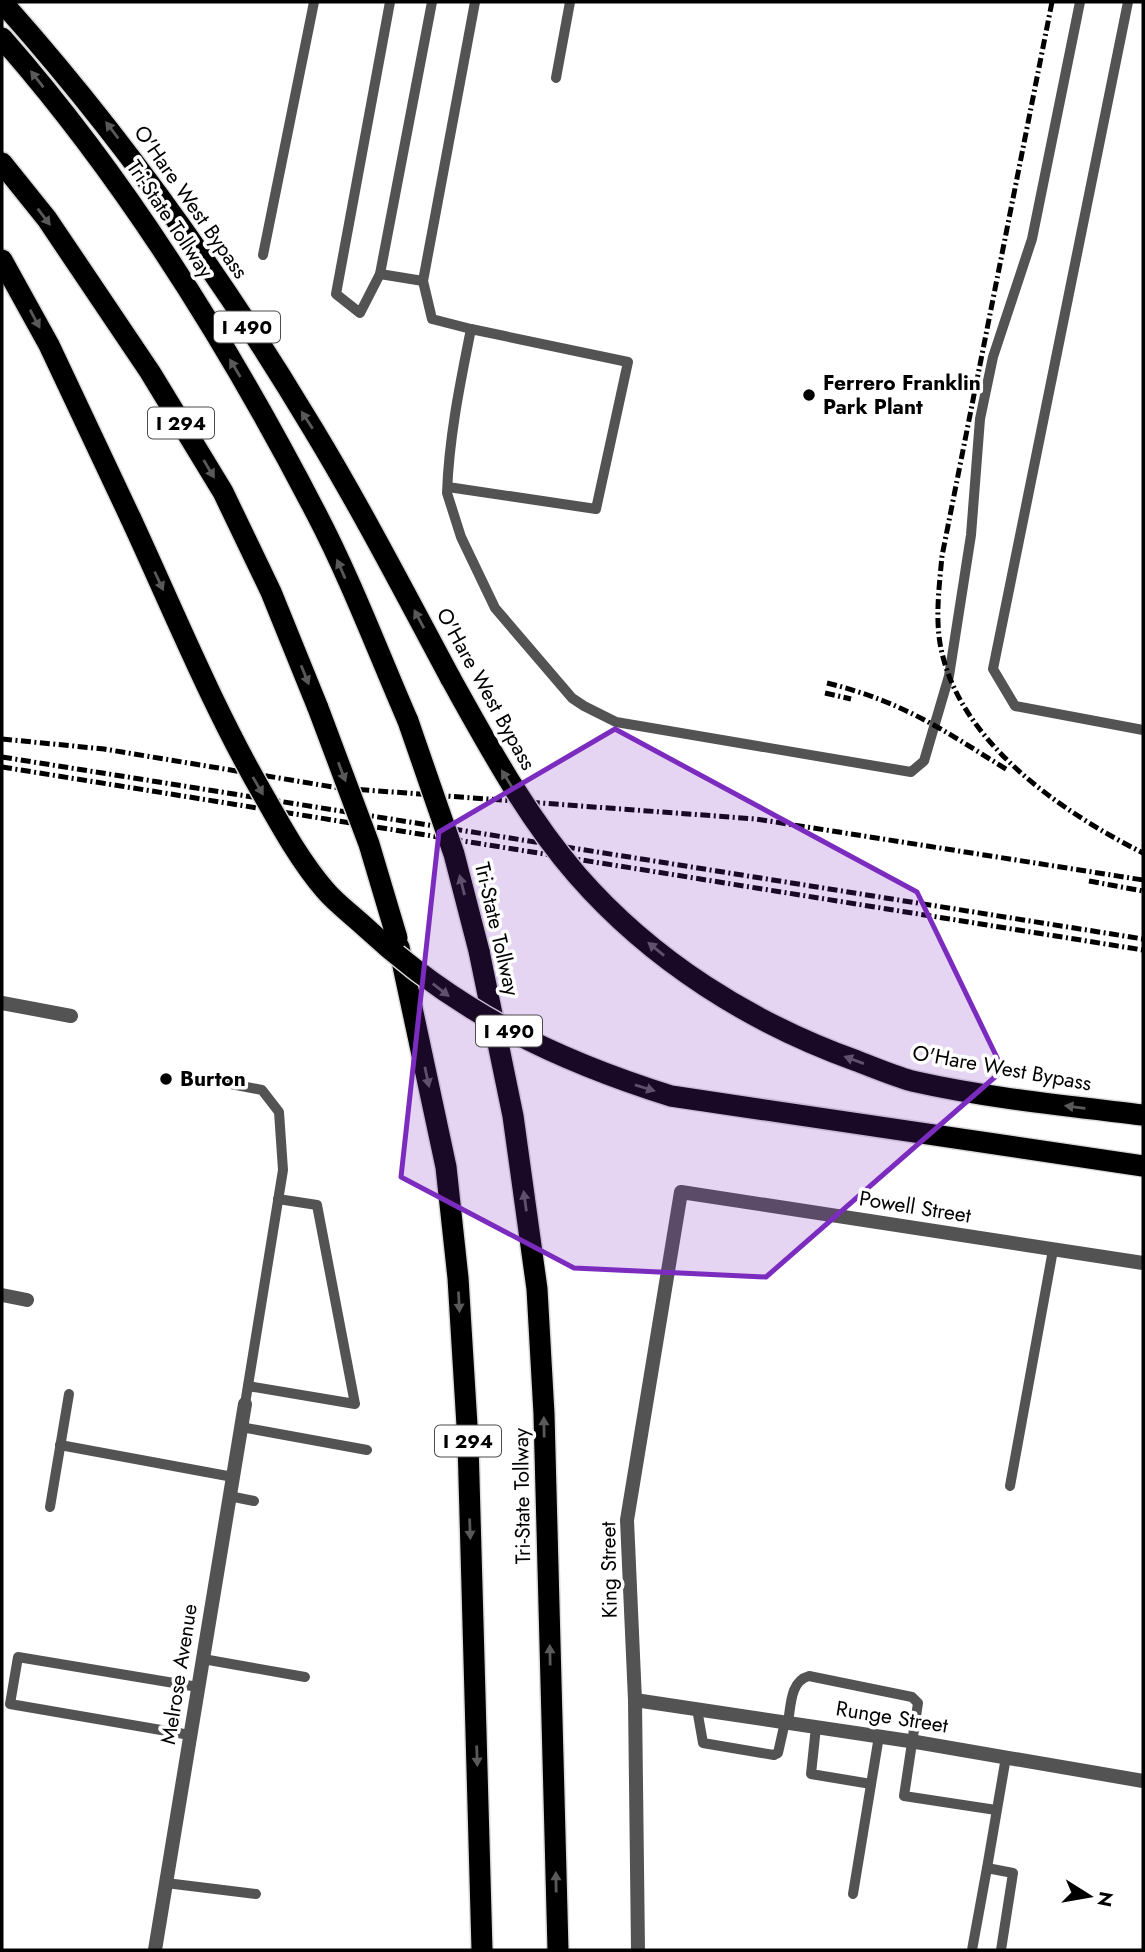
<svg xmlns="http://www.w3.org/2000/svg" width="1145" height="1952" font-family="Jost,sans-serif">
  <rect width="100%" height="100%" fill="#fff"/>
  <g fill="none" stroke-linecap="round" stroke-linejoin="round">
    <!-- motorway casing -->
    <g stroke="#dbdbdb" stroke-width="24">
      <g id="motorway">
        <path d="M 2,2 C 120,134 222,277 313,429 C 362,510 406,595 451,679"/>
        <path d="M 2,38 C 127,180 229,345 316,513 C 351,580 378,652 408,721"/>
        <path d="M 2,163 L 47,219 L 150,372 L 223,492 L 271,592 L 318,708"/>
        <path d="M 2,260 L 49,345 L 131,519"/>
        <path d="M 399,947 L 446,1167 L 458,1278 L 468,1442 L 482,1950"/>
        <path d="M 479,951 L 513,1116 L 537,1289 L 544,1414 L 558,1950"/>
      </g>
    </g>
    <!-- service -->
    <g stroke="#535353" stroke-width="10">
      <path d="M 390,2 L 336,294 L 360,313 L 380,274 L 432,2"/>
      <path d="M 1128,2 L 993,669 L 1015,706 L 1143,730"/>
      <path d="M 556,78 L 570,2"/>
      <path d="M 263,255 L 314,2"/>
      <path d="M 380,274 L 423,281"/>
      <path d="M 471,329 L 432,319 L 423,281 L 475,2"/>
      <path d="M 448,487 L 596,509 L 628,362 L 471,329 C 460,384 449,437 447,493 L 461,537 L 495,608 L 572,698 L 584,706 L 616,722 L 911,772 L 924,761 L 949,676 L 971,535 L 980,419 L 993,357 L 1032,239 L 1080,2"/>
      <path d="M 231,1084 L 262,1090 L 279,1112 L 283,1170 L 245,1404"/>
      <path d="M 248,1386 L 355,1404 L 317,1205 L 278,1199"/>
      <path d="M 241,1427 L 367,1450"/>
      <path d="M 60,1445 L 233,1477"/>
      <path d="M 1010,1486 L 1053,1250"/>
      <path d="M 229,1496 L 254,1501"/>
      <path d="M 50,1507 L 69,1394"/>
      <path d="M 203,1659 L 305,1677"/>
      <path d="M 697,1709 L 703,1743 L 774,1755 L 778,1753 L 785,1722"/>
      <path d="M 788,1722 C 791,1706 790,1681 809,1676 L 912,1697 L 918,1703 L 904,1796 L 996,1810"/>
      <path d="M 816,1727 L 811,1774 L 871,1784"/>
      <path d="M 190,1735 L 10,1704 L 18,1657 L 198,1687"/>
      <path d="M 987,1868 L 1006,1757"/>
      <path d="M 166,1883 L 256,1894"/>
      <path d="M 853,1894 L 879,1736"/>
      <path d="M 972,1950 L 987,1868 L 1013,1873 L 1001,1950"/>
    </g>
    <!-- minor -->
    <g stroke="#535353" stroke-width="14">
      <path d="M 2,1003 L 71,1016"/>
      <path d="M 2,1295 L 27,1300"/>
      <path d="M 635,1700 L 916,1742 L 1143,1781"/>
      <path d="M 155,1950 L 245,1404"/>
      <path d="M 638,1950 L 635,1700 L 627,1520 L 681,1192 L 1143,1263"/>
    </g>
    <!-- motorway -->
    <use href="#motorway" stroke="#000" stroke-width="21"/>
    <!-- rail -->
    <g stroke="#000" stroke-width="5" stroke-dasharray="10 3.5 2 3.5" stroke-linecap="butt">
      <path d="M 1052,2 L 942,556 C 939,589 934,625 943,657 C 966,747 1064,813 1143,853"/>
      <path d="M 827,683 C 904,702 943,730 1009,771"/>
      <path d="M 825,693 L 851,699"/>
      <path d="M 2,739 L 104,749 L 339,788 L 756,819 L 1143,880"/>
      <path d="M 2,757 L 1143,939"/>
      <path d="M 2,767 L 1143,950"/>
      <path d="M 1089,881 L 1143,891"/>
    </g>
    <!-- motorway-bridge casing -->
    <g stroke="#dbdbdb" stroke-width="24" stroke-linecap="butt">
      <g id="motorway-bridge">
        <path d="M 131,519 C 174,612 213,708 264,796 C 282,828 301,862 325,890 C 336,903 351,914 364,926 C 455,1011 553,1059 671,1096 L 1143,1166"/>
        <path d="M 451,679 C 489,747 526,816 577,875 C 652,961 751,1023 857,1061 C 875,1068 894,1076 912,1081 C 987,1098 1067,1106 1143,1115"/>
        <path d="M 318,708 L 369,844 L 397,938"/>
        <path d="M 408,721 L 454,854 L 479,951"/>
      </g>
    </g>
    <!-- motorway-bridge -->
    <use href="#motorway-bridge" stroke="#000" stroke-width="21"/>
  </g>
  <!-- one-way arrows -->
  <defs><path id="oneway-solid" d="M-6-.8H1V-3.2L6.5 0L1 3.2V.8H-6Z" transform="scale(1.75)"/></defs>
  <g fill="#595959">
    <use href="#oneway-solid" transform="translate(37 79) rotate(-128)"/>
    <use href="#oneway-solid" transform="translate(112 130) rotate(-127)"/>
    <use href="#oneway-solid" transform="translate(44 217) rotate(53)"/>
    <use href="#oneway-solid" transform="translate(35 319) rotate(62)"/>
    <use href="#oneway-solid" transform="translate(235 368) rotate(-121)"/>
    <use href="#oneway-solid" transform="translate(307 420) rotate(-123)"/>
    <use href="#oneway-solid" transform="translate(209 469) rotate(59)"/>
    <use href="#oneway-solid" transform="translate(341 569) rotate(-114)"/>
    <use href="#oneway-solid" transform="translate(159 581) rotate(65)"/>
    <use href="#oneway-solid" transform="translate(419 619) rotate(-118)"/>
    <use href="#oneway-solid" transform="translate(305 675) rotate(68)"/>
    <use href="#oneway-solid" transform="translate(342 772) rotate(69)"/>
    <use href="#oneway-solid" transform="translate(507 779) rotate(-122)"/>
    <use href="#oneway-solid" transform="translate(258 786) rotate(60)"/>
    <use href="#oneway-solid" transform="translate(462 885) rotate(-104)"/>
    <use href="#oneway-solid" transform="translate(656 949) rotate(-141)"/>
    <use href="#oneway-solid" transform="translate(441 990) rotate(38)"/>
    <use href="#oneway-solid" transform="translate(854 1060) rotate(-160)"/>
    <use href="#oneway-solid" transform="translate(427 1077) rotate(78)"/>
    <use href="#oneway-solid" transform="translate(645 1088) rotate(17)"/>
    <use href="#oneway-solid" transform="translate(1075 1107) rotate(-173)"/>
    <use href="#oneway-solid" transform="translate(525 1201) rotate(-98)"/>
    <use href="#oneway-solid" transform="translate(459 1302) rotate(87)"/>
    <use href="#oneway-solid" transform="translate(544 1427) rotate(-91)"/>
    <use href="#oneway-solid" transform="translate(470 1529) rotate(88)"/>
    <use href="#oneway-solid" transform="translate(550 1655) rotate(-91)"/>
    <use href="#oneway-solid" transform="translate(477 1756) rotate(88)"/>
    <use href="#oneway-solid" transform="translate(556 1882) rotate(-91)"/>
  </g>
  <!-- marked area -->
  <path fill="#7b2cbf" fill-opacity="0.2" stroke="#7b2cbf" stroke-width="5" stroke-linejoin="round" d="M 615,729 L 917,892 L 1003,1070 L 766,1277 L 574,1268 L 401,1177 L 439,832 Z"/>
  <!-- markers -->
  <g fill="#000" stroke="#fff" stroke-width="2.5">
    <circle cx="809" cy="395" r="7"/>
    <circle cx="166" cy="1079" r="7"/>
  </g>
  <g text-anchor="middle" stroke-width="7" stroke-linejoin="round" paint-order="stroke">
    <!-- shield labels -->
    <g fill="#fff" stroke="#4c4c4c" stroke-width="2">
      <rect x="214" y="311.5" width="66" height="31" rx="5"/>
      <rect x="148" y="407.5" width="66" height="31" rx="5"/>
      <rect x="476" y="1015.5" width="66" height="31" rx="5"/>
      <rect x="435" y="1425.5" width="66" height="31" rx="5"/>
    </g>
    <g font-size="19" font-weight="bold" fill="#000">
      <text x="247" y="334">I 490</text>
      <text x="181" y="430">I 294</text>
      <text x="509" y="1038">I 490</text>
      <text x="468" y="1448">I 294</text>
    </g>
    <!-- street labels -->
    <g font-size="21" fill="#000" stroke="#fff">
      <text transform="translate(191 202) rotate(55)" y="7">O'Hare West Bypass</text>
      <text transform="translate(170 219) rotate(56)" y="7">Tri-State Tollway</text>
      <text transform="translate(486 689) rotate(61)" y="7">O'Hare West Bypass</text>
      <text transform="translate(497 929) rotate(77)" y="7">Tri-State Tollway</text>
      <text transform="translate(1002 1068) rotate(10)" y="7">O'Hare West Bypass</text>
      <text transform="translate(915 1207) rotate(9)" y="7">Powell Street</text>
      <text transform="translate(522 1496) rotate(-91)" y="7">Tri-State Tollway</text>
      <text transform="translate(609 1570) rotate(-91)" y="7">King Street</text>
      <text transform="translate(179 1674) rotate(-81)" y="7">Melrose Avenue</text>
      <text transform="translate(892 1717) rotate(9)" y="7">Runge Street</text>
    </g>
    <!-- poi labels -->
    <g font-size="21" font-weight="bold" fill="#000" stroke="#fff" text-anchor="start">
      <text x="823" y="390">Ferrero Franklin<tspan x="823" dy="24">Park Plant</tspan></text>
      <text x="180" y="1086">Burton</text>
    </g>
  </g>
  <!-- border -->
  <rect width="1145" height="1952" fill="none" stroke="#000000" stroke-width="7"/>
  <!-- north arrow -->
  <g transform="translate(1089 1896) rotate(101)" stroke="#ffffff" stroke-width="5" paint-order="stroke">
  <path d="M0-5L12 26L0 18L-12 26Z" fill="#000000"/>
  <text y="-10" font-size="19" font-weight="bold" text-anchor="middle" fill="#000000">N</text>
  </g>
</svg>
